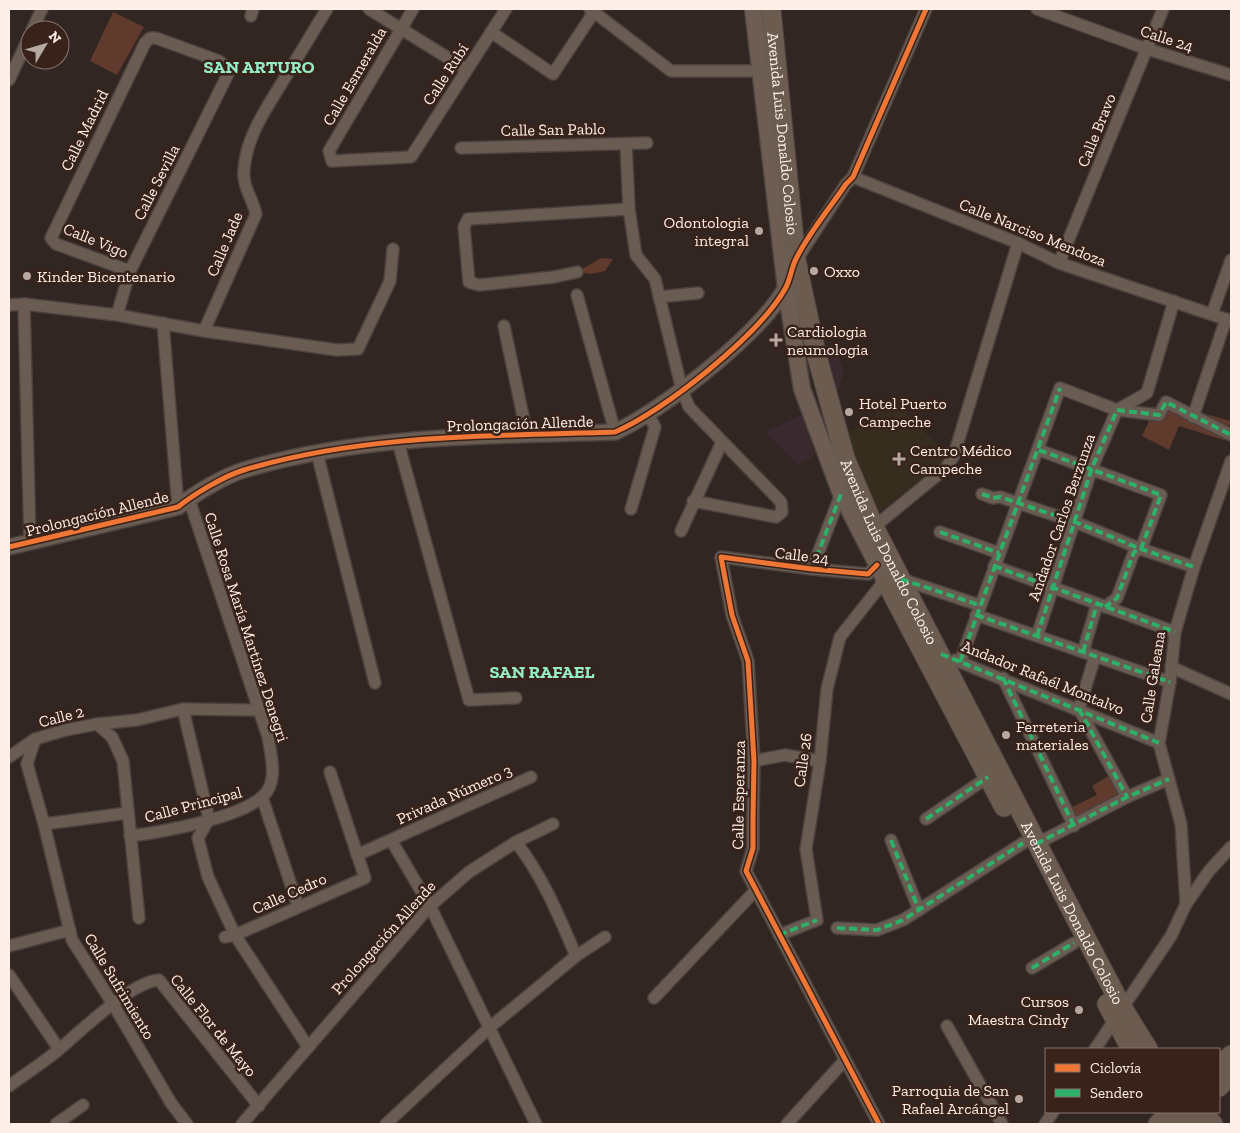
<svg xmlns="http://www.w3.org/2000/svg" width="1240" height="1133" font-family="'Zilla Slab',serif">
  <rect width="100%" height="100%" fill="#312621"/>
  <!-- commercial -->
  <g fill="#3b2930">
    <path d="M 836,348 L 844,373 L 834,402 L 820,354 Z"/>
    <path d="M 802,415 L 815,455 L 798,465 L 765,432 Z"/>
  </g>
  <!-- medical -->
  <path fill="#362d1e" d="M 895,401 L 945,453 L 940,466 L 877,513 L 847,434 Z"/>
  <!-- green -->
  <g fill="#603a2c">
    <path d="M 113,12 L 144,27 L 117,75 L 90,61 Z"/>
    <path d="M 601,258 L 613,259 L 605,271 L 590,274 L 577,272 Z"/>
    <path d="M 1169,404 L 1231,421 L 1224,440 L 1179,426 L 1169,450 L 1142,436 L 1150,419 Z"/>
    <path d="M 1112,774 L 1124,795 L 1075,823 L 1068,809 L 1097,795 L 1092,786 Z"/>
  </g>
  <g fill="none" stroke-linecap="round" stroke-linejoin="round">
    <!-- minor casing -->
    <g stroke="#4c433f" stroke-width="14">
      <g id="minor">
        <path d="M 369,9 L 466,69"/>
        <path d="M 413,9 L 329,151 L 332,161 L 411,157 L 506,9"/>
        <path d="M 590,9 L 671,71 L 762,71"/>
        <path d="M 1037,9 L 1147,49 L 1231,75"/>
        <path d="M 251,16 L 253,9"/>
        <path d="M 32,30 L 42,9"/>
        <path d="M 491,32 L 553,74 L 596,9"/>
        <path d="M 9,80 L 30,35"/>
        <path d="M 626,144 L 629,209 L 636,255 L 655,279 L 682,390 L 689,407 L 781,502 L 782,512 L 776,517 L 693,501"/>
        <path d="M 461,148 L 647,143"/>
        <path d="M 853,177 L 1018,243 L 1059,263 L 1231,321"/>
        <path d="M 797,259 L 846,184 L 853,177 L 926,9"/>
        <path d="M 1059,263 L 1163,9"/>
        <path d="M 577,272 L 554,277 L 479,285 L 469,282 L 464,227 L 468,219 L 629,209"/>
        <path d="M 577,295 L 615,432"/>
        <path d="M 659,297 L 698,293"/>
        <path d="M 24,304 L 30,542"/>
        <path d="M 9,305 L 24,304 L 117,315 L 204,331 L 337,350 L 358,349 L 390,281 L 393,249"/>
        <path d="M 1212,314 L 1231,260"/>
        <path d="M 117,315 L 130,271 L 228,74 L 226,67 L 219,61 L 156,38 L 150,38 L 145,43 L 51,238 L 56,244 L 130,271"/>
        <path d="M 163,323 L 178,507"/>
        <path d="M 504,326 L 527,435"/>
        <path d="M 204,331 L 256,214 C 253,199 242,186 244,170 C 246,137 266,109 283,81 C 298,57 312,33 327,9"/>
        <path d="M 1117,410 L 1147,393 L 1174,301"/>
        <path d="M 1193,417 L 1226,319"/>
        <path d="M 398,442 L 469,700 L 516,698"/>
        <path d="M 1039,450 L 1161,495 L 1141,549 L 1134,552 L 1117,598 L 1105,607"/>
        <path d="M 317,453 L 375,683"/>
        <path d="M 982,494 L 993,498 L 1000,497 L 1075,522 L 1141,549 L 1194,567"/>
        <path d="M 189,499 L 268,737 C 271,756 279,783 262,797 L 298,906"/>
        <path d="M 631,509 L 655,427 L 648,414"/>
        <path d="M 874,527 L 946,468 L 954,455 L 1018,243"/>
        <path d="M 681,531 L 722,442"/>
        <path d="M 940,532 L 999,553"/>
        <path d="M 877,565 L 868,574 L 812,569 L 721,557 L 732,615 L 748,661 L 754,761 L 753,819 L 753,848 L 746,871 L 879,1124"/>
        <path d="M 994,566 L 1175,632"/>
        <path d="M 812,569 L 841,494"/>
        <path d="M 901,579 L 979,605"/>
        <path d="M 976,615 L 1170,682"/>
        <path d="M 1037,636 L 1092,468 L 1117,410"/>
        <path d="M 1083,652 L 1097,604"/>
        <path d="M 1095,656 L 1079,709 L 1127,797"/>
        <path d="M 955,660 L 1159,743"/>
        <path d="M 960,662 L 1060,388 L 1117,410 L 1159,415 L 1166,402 L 1231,435"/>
        <path d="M 1171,667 L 1231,694"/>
        <path d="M 1003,678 L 1074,826"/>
        <path d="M 183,709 L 209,819 L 198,838 L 208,877 L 235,935 L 308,1047"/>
        <path d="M 97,724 L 112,737 L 123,761 L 139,918"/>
        <path d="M 35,739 L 27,764 L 44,824 L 72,940 L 113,1004 L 171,1103 L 187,1124"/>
        <path d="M 9,757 L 35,739 L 66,730 L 97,724 L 137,720 L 183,709 L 259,710"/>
        <path d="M 754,761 L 785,755 L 820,761"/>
        <path d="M 926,819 L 988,777"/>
        <path d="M 44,824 L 128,813"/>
        <path d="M 130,836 C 163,832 238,818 262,797"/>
        <path d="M 391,840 L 430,906 L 536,1124"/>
        <path d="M 891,840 L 919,910"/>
        <path d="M 516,842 C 543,877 559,916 576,956"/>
        <path d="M 1036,844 L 1127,797 L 1169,779"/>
        <path d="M 357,855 L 531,777"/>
        <path d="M 1186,904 L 1181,824 L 1159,743 L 1170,682 L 1175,632 L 1194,567 L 1231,461"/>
        <path d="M 837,928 L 877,930 L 903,920 L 1023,843"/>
        <path d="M 779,935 L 817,920 L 806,849 L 820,761 L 827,689 L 840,637 L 885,580"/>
        <path d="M 225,937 L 235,935 L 365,878 L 330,772"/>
        <path d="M 9,946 L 70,930"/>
        <path d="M 1032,968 L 1074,943"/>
        <path d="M 9,975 L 59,1049"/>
        <path d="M 654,998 L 756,890"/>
        <path d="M 947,1026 L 1002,1124"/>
        <path d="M 1095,1049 L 1171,936 L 1186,904 L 1209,871 L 1231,847"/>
        <path d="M 9,1086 C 24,1075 41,1064 56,1052 C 79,1033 130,982 159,980 L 259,1106"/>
        <path d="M 56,1124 L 83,1105"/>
        <path d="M 242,1124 L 430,906 L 469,872 L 516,842 L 553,824"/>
        <path d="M 386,1124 L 489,1028 L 576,956 L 605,937"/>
        <path d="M 787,1124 L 845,1060"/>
        <path d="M 1045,1124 L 1053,1112"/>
      </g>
    </g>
    <!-- tertiary casing -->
    <g stroke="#4c433f" stroke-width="18">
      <path id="tertiary" d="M 9,547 L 178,507 C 194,494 224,476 244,470 C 363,434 492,436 615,432 C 659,413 773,325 789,280"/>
    </g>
    <!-- secondary casing -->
    <g stroke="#4c433f" stroke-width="19">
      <path id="secondary" d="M 753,9 L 786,289 L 802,389 L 841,494 L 885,580"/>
    </g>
    <!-- primary casing -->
    <g stroke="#4c433f" stroke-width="21">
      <g id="primary">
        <path id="s1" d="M 771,9 L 796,260 L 816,353 L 845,458 L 874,527 L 1075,917 L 1122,1007 L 1148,1049"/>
        <path d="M 885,580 L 1004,807"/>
        <path d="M 1107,1004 L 1131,1049"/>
        <path d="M 1219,1067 L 1231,1055"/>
        <path d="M 1219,1087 L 1231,1074"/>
        <path d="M 1175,1112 L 1191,1124"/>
        <path d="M 1203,1112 L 1213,1124"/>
        <path d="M 1158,1124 L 1171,1112"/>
      </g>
    </g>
    <!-- minor -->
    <use href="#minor" stroke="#6a5c52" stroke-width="11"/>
    <!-- tertiary -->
    <use href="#tertiary" stroke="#6a5c52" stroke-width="15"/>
    <!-- secondary -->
    <use href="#secondary" stroke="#6d5d53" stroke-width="16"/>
    <!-- primary -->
    <use href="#primary" stroke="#6c5c50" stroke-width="19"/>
    <!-- quiet -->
    <g stroke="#2db169" stroke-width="4" stroke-dasharray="8 4" stroke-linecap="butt">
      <path d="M 1039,450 L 1161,495 L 1141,549 L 1134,552 L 1117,598 L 1105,607"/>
      <path d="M 982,494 L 993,498 L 1000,497 L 1075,522 L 1141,549 L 1194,567"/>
      <path d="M 940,532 L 999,553"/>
      <path d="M 994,566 L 1175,632"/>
      <path d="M 812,569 L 841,494"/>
      <path d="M 901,579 L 979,605"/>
      <path d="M 976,615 L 1170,682"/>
      <path d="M 1037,636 L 1092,468 L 1117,410 L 1159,415 L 1166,402 L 1231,435"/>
      <path d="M 1083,652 L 1097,604"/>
      <path d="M 941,654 L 1159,743"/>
      <path d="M 960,662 L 1060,388"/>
      <path d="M 1003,678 L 1074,826"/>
      <path d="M 1079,709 L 1127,797"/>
      <path d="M 926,819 L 988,777"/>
      <path d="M 891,840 L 919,910"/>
      <path d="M 1036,844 L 1127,797 L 1169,779"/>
      <path d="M 837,928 L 877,930 L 903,920 L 1023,843"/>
      <path d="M 779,935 L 817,920"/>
      <path d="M 1032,968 L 1074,943"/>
    </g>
    <!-- cycleway casing -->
    <g stroke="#38221a" stroke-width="8">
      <g id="cycleway">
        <path d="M 9,547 L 178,507 C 194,494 224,476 244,470 C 363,434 492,436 615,432 C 663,412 759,335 785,289 C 790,281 791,270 795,261 C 807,235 830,208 846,184 L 853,177 L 926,9"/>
        <path d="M 877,565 L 868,574 L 812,569 L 721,557 L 732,615 L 748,661 L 754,761 L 753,819 L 753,848 L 746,871 L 879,1124"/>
      </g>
    </g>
    <!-- cycleway -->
    <use href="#cycleway" stroke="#f07635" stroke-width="5"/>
  </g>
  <!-- markers -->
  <g fill="#b6a9a3" stroke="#38221a" stroke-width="2">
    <circle cx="759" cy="231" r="5"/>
    <circle cx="814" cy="271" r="5"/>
    <circle cx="27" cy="276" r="5"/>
    <path d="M773.5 332.5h5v5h5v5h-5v5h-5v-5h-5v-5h5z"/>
    <circle cx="849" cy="412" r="5"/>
    <path d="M896.5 451.5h5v5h5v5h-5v5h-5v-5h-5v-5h5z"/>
    <circle cx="1006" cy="735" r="5"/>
    <circle cx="1079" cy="1010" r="5"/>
    <circle cx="1019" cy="1099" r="5"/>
  </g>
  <g text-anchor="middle" stroke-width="5" stroke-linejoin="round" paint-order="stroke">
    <!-- street labels -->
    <g font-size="16" fill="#feefe9" stroke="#38221a">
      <text transform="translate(1167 38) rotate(18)" y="6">Calle 24</text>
      <text transform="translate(445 74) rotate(-57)" y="6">Calle Rubí</text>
      <text transform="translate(354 76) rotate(-60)" y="6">Calle Esmeralda</text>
      <text transform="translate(553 129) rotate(-1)" y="6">Calle San Pablo</text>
      <text transform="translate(84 130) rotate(-64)" y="6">Calle Madrid</text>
      <text transform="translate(1096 130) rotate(-68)" y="6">Calle Bravo</text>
      <text dy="6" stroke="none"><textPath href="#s1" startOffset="125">Avenida Luis Donaldo Colosio</textPath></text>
      <text transform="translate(156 182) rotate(-63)" y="6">Calle Sevilla</text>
      <text transform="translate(1033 232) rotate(22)" y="6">Calle Narciso Mendoza</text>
      <text transform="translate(96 240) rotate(22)" y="6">Calle Vigo</text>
      <text transform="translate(224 244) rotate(-67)" y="6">Calle Jade</text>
      <text transform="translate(520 423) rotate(-2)" y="6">Prolongación Allende</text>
      <text transform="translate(97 513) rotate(-14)" y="6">Prolongación Allende</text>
      <text transform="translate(1061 517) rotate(-71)" y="6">Andador Carlos Berzunza</text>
      <text dy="6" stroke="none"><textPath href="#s1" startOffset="560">Avenida Luis Donaldo Colosio</textPath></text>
      <text transform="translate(802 555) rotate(7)" y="6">Calle 24</text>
      <text transform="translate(247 627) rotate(72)" y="6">Calle Rosa María Martínez Denegri</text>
      <text transform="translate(1043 677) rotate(22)" y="6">Andador Rafaél Montalvo</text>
      <text transform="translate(1152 677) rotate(-81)" y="6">Calle Galeana</text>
      <text transform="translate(61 716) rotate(-14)" y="6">Calle 2</text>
      <text transform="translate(802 760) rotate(-82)" y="6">Calle 26</text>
      <text transform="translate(454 794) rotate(-24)" y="6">Privada Número 3</text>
      <text transform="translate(738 795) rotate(-89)" y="6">Calle Esperanza</text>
      <text transform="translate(193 804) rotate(-15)" y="6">Calle Principal</text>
      <text transform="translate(289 893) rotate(-24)" y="6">Calle Cedro</text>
      <text dy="6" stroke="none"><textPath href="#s1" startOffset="965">Avenida Luis Donaldo Colosio</textPath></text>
      <text transform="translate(383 937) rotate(-48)" y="6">Prolongación Allende</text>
      <text transform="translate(120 986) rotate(59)" y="6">Calle Sufrimiento</text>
      <text transform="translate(214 1025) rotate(51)" y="6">Calle Flor de Mayo</text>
    </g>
    <!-- poi labels -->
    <g font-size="16" fill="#feefe9" stroke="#38221a" text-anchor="start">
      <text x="749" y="228" text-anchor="end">Odontologia<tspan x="749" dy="18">integral</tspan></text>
      <text x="824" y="277">Oxxo</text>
      <text x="37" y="282">Kinder Bicentenario</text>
      <text x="787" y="337">Cardiologia<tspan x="787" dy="18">neumologia</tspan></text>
      <text x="859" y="409">Hotel Puerto<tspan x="859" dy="18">Campeche</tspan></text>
      <text x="910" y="456">Centro Médico<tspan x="910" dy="18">Campeche</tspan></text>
      <text x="1016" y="732">Ferreteria<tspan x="1016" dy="18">materiales</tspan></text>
      <text x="1069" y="1007" text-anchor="end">Cursos<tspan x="1069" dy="18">Maestra Cindy</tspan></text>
      <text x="1009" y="1096" text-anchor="end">Parroquia de San<tspan x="1009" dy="18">Rafael Arcángel</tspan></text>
    </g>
    <!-- neighbourhood labels -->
    <g font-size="18" font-weight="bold" fill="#94ecc8" stroke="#38221a">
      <text x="259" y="73">SAN ARTURO</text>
      <text x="542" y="678">SAN RAFAEL</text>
    </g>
  </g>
  <!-- border -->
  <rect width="1240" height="1133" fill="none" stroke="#feefe9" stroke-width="20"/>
  <!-- legend -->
  <rect x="1045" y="1048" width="175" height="65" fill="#38221a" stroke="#87746d"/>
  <rect x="1055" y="1064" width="25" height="8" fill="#f07635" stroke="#87746d"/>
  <text x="1090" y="1073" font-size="15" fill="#feefe9">Ciclovía</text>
  <rect x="1055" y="1089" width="25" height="8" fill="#2db169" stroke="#87746d"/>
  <text x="1090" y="1098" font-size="15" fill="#feefe9">Sendero</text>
  <!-- north arrow -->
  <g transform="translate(45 45) rotate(52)"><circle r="24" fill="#38221a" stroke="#87746d"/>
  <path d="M0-4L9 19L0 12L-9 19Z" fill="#b6a9a3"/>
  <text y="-8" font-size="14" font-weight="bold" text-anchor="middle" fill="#feefe9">N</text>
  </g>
</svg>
